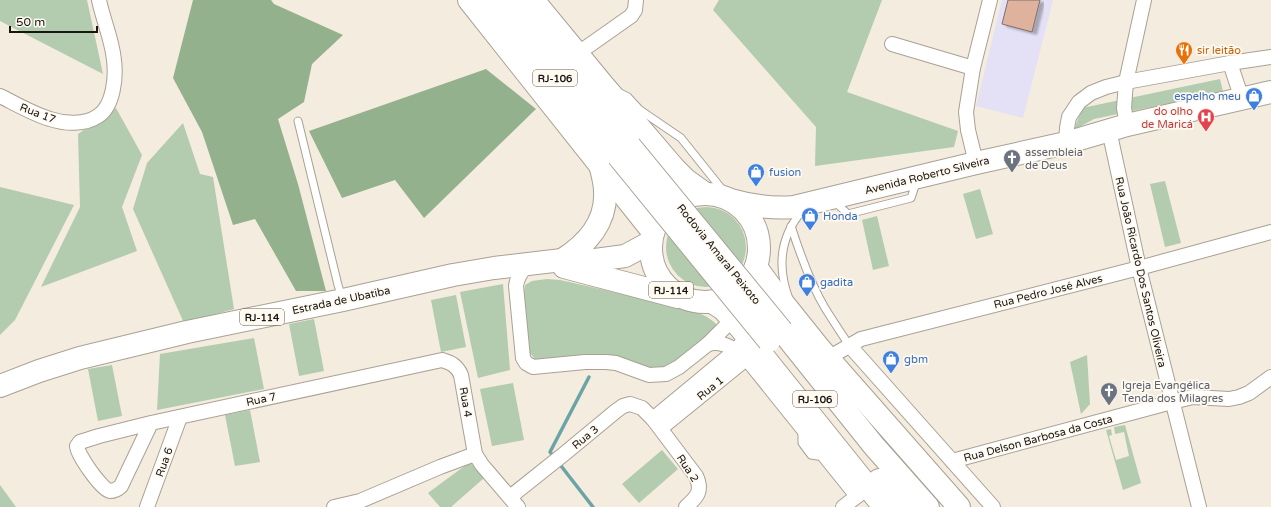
<svg xmlns="http://www.w3.org/2000/svg" width="1271" height="507" font-family="'Varela Round',sans-serif">
  <defs>
    <filter id="shadow"><feDropShadow dx="4.5" dy="2.5" stdDeviation="1" flood-color="#0004"/></filter>
  </defs>
  <rect width="100%" height="100%" fill="#f4ecde"/>
  <!-- education -->
  <path fill="#e4e0f6" d="M 1002,0 L 1053,0 L 1023,118 L 976,106 Z"/>
  <!-- green -->
  <g fill="#b3cbae">
    <path d="M 0,0 L 87,0 L 103,74 L 0,21 Z"/>
    <path d="M 719,0 L 882,0 L 847,92 L 958,131 L 954,147 L 815,166 L 816,127 L 713,10 Z"/>
    <path d="M 1220,79 L 1223,92 L 1094,119 L 1074,130 L 1082,108 Z"/>
    <path d="M 116,108 L 142,155 L 122,207 L 137,251 L 41,287 L 80,207 L 78,134 Z"/>
    <path d="M 183,123 L 200,174 L 213,177 L 234,309 L 184,323 L 133,209 L 147,163 Z"/>
    <path d="M 1165,181 L 1181,243 L 1165,247 L 1150,184 Z"/>
    <path d="M 0,187 L 74,205 L 15,320 L 0,335 Z"/>
    <path d="M 980,189 L 993,234 L 976,239 L 963,194 Z"/>
    <circle cx="706" cy="247" r="40"/>
    <path d="M 877,216 L 889,266 L 873,270 L 862,220 Z"/>
    <path d="M 547,279 L 560,280 L 587,286 L 687,309 C 699,313 709,316 718,326 L 673,363 L 667,367 L 656,370 L 627,363 L 609,355 L 545,360 L 535,359 L 530,353 L 524,294 L 525,285 L 532,281 Z"/>
    <path d="M 503,284 L 510,370 L 478,378 L 460,292 Z"/>
    <path d="M 456,295 L 466,347 L 441,352 L 431,300 Z"/>
    <path d="M 314,319 L 324,371 L 299,376 L 289,324 Z"/>
    <path d="M 254,338 L 264,389 L 157,410 L 160,354 Z"/>
    <path d="M 1087,355 L 1090,404 L 1081,414 L 1070,362 Z"/>
    <path d="M 112,365 L 122,416 L 98,421 L 88,369 Z"/>
    <path d="M 513,383 L 524,440 L 492,446 L 480,389 Z"/>
    <path d="M 250,410 L 260,462 L 235,466 L 225,415 Z"/>
    <path d="M 1125,425 L 1141,483 L 1123,490 L 1106,430 L 1111,429 L 1112,435 L 1109,436 L 1116,460 L 1129,456 L 1124,432 L 1115,434 L 1114,427 Z"/>
    <path d="M 662,450 L 678,469 L 639,503 L 622,484 Z"/>
    <path d="M 470,462 L 484,478 L 451,507 L 440,507 L 428,493 Z"/>
    <path d="M 0,485 L 16,507 L 0,507 Z"/>
  </g>
  <!-- forest -->
  <g fill="#93b18d">
    <path d="M 193,0 L 271,0 L 274,4 L 343,35 L 312,64 L 304,102 L 278,119 L 298,184 L 326,291 L 296,291 L 255,219 L 233,225 L 202,132 L 173,78 Z"/>
    <path d="M 486,69 L 536,109 L 424,218 L 395,180 L 342,198 L 309,131 Z"/>
  </g>
  <g fill="none" stroke-linecap="round" stroke-linejoin="round">
    <!-- stream -->
    <g stroke="#6ba4a7" stroke-width="3.5">
      <path d="M 554,457 L 550,452 L 589,377"/>
      <path d="M 558,462 L 593,507"/>
    </g>
  </g>
  <!-- building -->
  <path fill="#dfb29d" stroke="#7c6e68" filter="url(#shadow)" d="M 1008,0 L 1040,0 L 1032,32 L 1002,24 Z"/>
  <g fill="none" stroke-linecap="round" stroke-linejoin="round">
    <!-- service casing -->
    <g stroke="#a9a194" stroke-width="9">
      <g id="service">
        <path d="M 620,93 L 628,97 L 640,110 L 681,138 L 729,198"/>
        <path d="M 298,121 L 338,285 L 342,298"/>
        <path d="M 835,202 L 848,214 L 911,198 L 917,180"/>
        <path d="M 791,226 C 800,254 810,283 825,308 C 833,321 841,333 849,345"/>
        <path d="M 789,299 C 777,267 780,237 802,211"/>
        <path d="M 802,429 L 802,443 L 811,455 L 824,457"/>
      </g>
    </g>
    <!-- minor casing -->
    <g stroke="#a9a194" stroke-width="16">
      <g id="minor">
        <path d="M 892,44 L 973,68"/>
        <path d="M 577,54 L 631,16 L 635,10 L 636,0"/>
        <path d="M 1230,63 L 1242,99"/>
        <path d="M 0,96 C 16,104 33,114 50,119 C 65,124 85,125 98,116 C 114,106 116,76 114,60 C 112,39 103,20 99,0"/>
        <path d="M 1127,125 L 1124,108 L 1126,82 L 1144,0"/>
        <path d="M 1109,130 L 1139,268 L 1199,507"/>
        <path d="M 1066,143 L 1067,128 L 1069,117 L 1079,102 L 1091,93 L 1106,87 L 1126,82 L 1230,63 L 1271,57"/>
        <path d="M 976,163 L 968,130 L 966,112 L 973,68 L 990,0"/>
        <path d="M 527,264 C 522,271 517,277 516,286 L 523,358 L 526,363 L 533,367 L 585,362 L 606,362 L 616,363 L 649,375 L 666,374 L 679,367 L 708,344 L 725,327 L 731,317"/>
        <path d="M 708,344 C 725,339 740,353 751,364 L 857,496"/>
        <path d="M 849,345 L 993,507"/>
        <path d="M 828,358 L 861,339 L 1139,268 L 1271,232"/>
        <path d="M 653,419 L 735,351 L 741,344"/>
        <path d="M 151,423 L 121,486 C 118,489 114,491 110,491 C 101,489 77,454 77,446 L 80,442 L 99,436 L 151,423 L 442,360 C 452,363 457,366 461,375 L 475,454 L 482,465 L 518,507"/>
        <path d="M 661,428 L 730,372 L 746,359 L 753,356"/>
        <path d="M 952,461 L 1172,402 L 1193,397 L 1229,399 L 1239,397 L 1249,393 L 1271,377"/>
        <path d="M 510,497 L 564,454 L 616,411 L 623,406 L 630,404 L 642,408 L 653,419 L 696,476 C 703,491 697,497 686,507"/>
        <path d="M 147,507 L 180,417"/>
        <path d="M 334,507 L 360,501 L 440,467 L 475,454"/>
        <path d="M 843,507 L 865,490"/>
      </g>
    </g>
    <!-- primary casing -->
    <g stroke="#a9a194" stroke-width="24">
      <g id="primary">
        <circle cx="705" cy="248" r="54"/>
        <path d="M 731,200 C 752,206 772,209 794,207 L 976,163 L 1066,143 L 1127,125 L 1271,92"/>
        <path d="M 562,260 C 586,245 607,222 605,191 C 605,182 602,173 600,164"/>
        <path d="M 564,267 L 678,297"/>
        <path d="M 0,386 L 39,371 L 80,358 L 187,332 L 343,300 L 453,275 L 494,268 L 562,260 L 595,260 L 625,256 L 651,242"/>
      </g>
    </g>
    <!-- trunk casing -->
    <g stroke="#a9a194" stroke-width="24">
      <g id="trunk">
        <path d="M 469,0 L 653,232"/>
        <path d="M 491,0 L 618,156"/>
        <path d="M 511,0 L 630,146"/>
        <path d="M 533,0 L 603,85 L 674,168 L 686,180 L 704,193"/>
        <path d="M 756,267 L 772,289 L 820,349 L 959,507"/>
        <path d="M 712,302 L 723,309 L 738,325 L 884,507"/>
        <path d="M 782,331 L 874,446 L 928,507"/>
        <path d="M 879,480 L 903,507"/>
      </g>
    </g>
    <!-- service -->
    <use href="#service" stroke="#fff" stroke-width="7"/>
    <!-- minor -->
    <use href="#minor" stroke="#fff" stroke-width="14"/>
    <!-- primary -->
    <use href="#primary" stroke="#fff" stroke-width="22"/>
    <!-- trunk -->
    <use href="#trunk" stroke="#fff" stroke-width="22"/>
    <!-- trunk-bridge casing -->
    <g stroke="#a9a194" stroke-width="24" stroke-linecap="butt">
      <g id="trunk-bridge">
        <path d="M 630,146 L 782,331"/>
        <path d="M 618,156 L 769,341"/>
      </g>
    </g>
    <!-- trunk-bridge -->
    <use href="#trunk-bridge" stroke="#fff" stroke-width="22"/>
  </g>
  <!-- icons -->
  <defs>
    <g id="restaurant-pin" transform="scale(0.9)"><path d="M0 17L-7.5 6A9.5 9.5 0 1 1 7.5 6Z" fill="#e8710a" stroke="#fffaf1"/><path d="M-5-6h1v4h1v-4h1v4h1v-4h1v5L-1.5 .5V6h-2V.5L-5-1ZM5-6V6H3V1.5H1.5Q1.5-4 5-6Z" fill="#fff"/></g>
    <g id="shop-pin" transform="scale(0.9)"><path d="M0 17L-7.5 6A9.5 9.5 0 1 1 7.5 6Z" fill="#3f7fe0" stroke="#fffaf1"/><path d="M-5-2.5h2.3a2.7 3.5 0 0 1 5.4 0H5L5.5 6h-11ZM-1.5-2.5h3a1.5 2.3 0 0 0-3 0Z" fill="#fff"/></g>
    <g id="hospital-pin" transform="scale(0.9)"><path d="M0 17L-7.5 6A9.5 9.5 0 1 1 7.5 6Z" fill="#e0444e" stroke="#fffaf1"/><path d="M-5-5h3v3.5h4V-5h3V5h-3V1.5h-4V5h-3Z" fill="#fff"/></g>
    <g id="church-pin" transform="scale(0.9)"><path d="M0 17L-7.5 6A9.5 9.5 0 1 1 7.5 6Z" fill="#6b7280" stroke="#fffaf1"/><path d="M-1.2-6h2.4v3.5h3.3v2.4h-3.3V6h-2.4V-.1h-3.3v-2.4h3.3Z" fill="#fff"/></g>
  </defs>
  <g fill-rule="evenodd">
    <use href="#restaurant-pin" x="1184" y="50"/>
    <use href="#shop-pin" x="1254" y="96"/>
    <use href="#hospital-pin" x="1206" y="117"/>
    <use href="#church-pin" x="1012" y="158"/>
    <use href="#shop-pin" x="756" y="172"/>
    <use href="#shop-pin" x="810" y="216"/>
    <use href="#shop-pin" x="807" y="282"/>
    <use href="#shop-pin" x="891" y="359"/>
    <use href="#church-pin" x="1109" y="391"/>
  </g>
  <g text-anchor="middle" stroke-width="3.5" stroke-linejoin="round" paint-order="stroke">
    <!-- shield labels -->
    <g fill="#fffaf1" stroke="#5e5a55" stroke-width="1">
      <rect x="533" y="70" width="44" height="16" rx="3"/>
      <rect x="649" y="282" width="44" height="16" rx="3"/>
      <rect x="240" y="309" width="44" height="16" rx="3"/>
      <rect x="793" y="391" width="44" height="16" rx="3"/>
    </g>
    <g font-size="10" font-weight="bold" fill="#191612">
      <text x="555" y="82">RJ-106</text>
      <text x="671" y="294">RJ-114</text>
      <text x="262" y="321">RJ-114</text>
      <text x="815" y="403">RJ-106</text>
    </g>
    <!-- food labels -->
    <g font-size="11" fill="#c56008" stroke="#fffaf1" text-anchor="start">
      <text x="1197" y="54">sir leitão</text>
    </g>
    <!-- shop labels -->
    <g font-size="11" fill="#366cbe" stroke="#fffaf1" text-anchor="start">
      <text x="1241" y="100" text-anchor="end">espelho meu</text>
      <text x="769" y="176">fusion</text>
      <text x="823" y="220">Honda</text>
      <text x="820" y="286">gadita</text>
      <text x="904" y="363">gbm</text>
    </g>
    <!-- health labels -->
    <g font-size="11" fill="#be3a42" stroke="#fffaf1" text-anchor="end">
      <text x="1193" y="115">do olho<tspan x="1193" dy="13">de Maricá</tspan></text>
    </g>
    <!-- street labels -->
    <g font-size="11" fill="#191612" stroke="#fffaf1">
      <text transform="translate(38 113) rotate(21)" y="4">Rua 17</text>
      <text transform="translate(927 175) rotate(-14)" y="4">Avenida Roberto Silveira</text>
      <text transform="translate(719 254) rotate(51)" y="4">Rodovia Amaral Peixoto</text>
      <text transform="translate(1141 272) rotate(77)" y="4">Rua João Ricardo Dos Santos Oliveira</text>
      <text transform="translate(1048 291) rotate(-14)" y="4">Rua Pedro José Alves</text>
      <text transform="translate(341 300) rotate(-12)" y="4">Estrada de Ubatiba</text>
      <text transform="translate(710 388) rotate(-39)" y="4">Rua 1</text>
      <text transform="translate(261 399) rotate(-12)" y="4">Rua 7</text>
      <text transform="translate(466 402) rotate(80)" y="4">Rua 4</text>
      <text transform="translate(585 437) rotate(-40)" y="4">Rua 3</text>
      <text transform="translate(1038 438) rotate(-15)" y="4">Rua Delson Barbosa da Costa</text>
      <text transform="translate(164 462) rotate(-70)" y="4">Rua 6</text>
      <text transform="translate(688 468) rotate(57)" y="4">Rua 2</text>
    </g>
    <!-- worship labels -->
    <g font-size="11" fill="#5b616d" stroke="#fffaf1" text-anchor="start">
      <text x="1025" y="156">assembleia<tspan x="1025" dy="13">de Deus</tspan></text>
      <text x="1122" y="389">Igreja Evangélica<tspan x="1122" dy="13">Tenda dos Milagres</tspan></text>
    </g>
  </g>
  <!-- scale -->
  <path d="M10 26v6h87v-6" fill="none" stroke="#191612" stroke-width="2"/>
  <text x="16" y="26" font-size="12" fill="#191612" stroke="#fffaf1" stroke-width="3" paint-order="stroke">50 m</text>
</svg>
